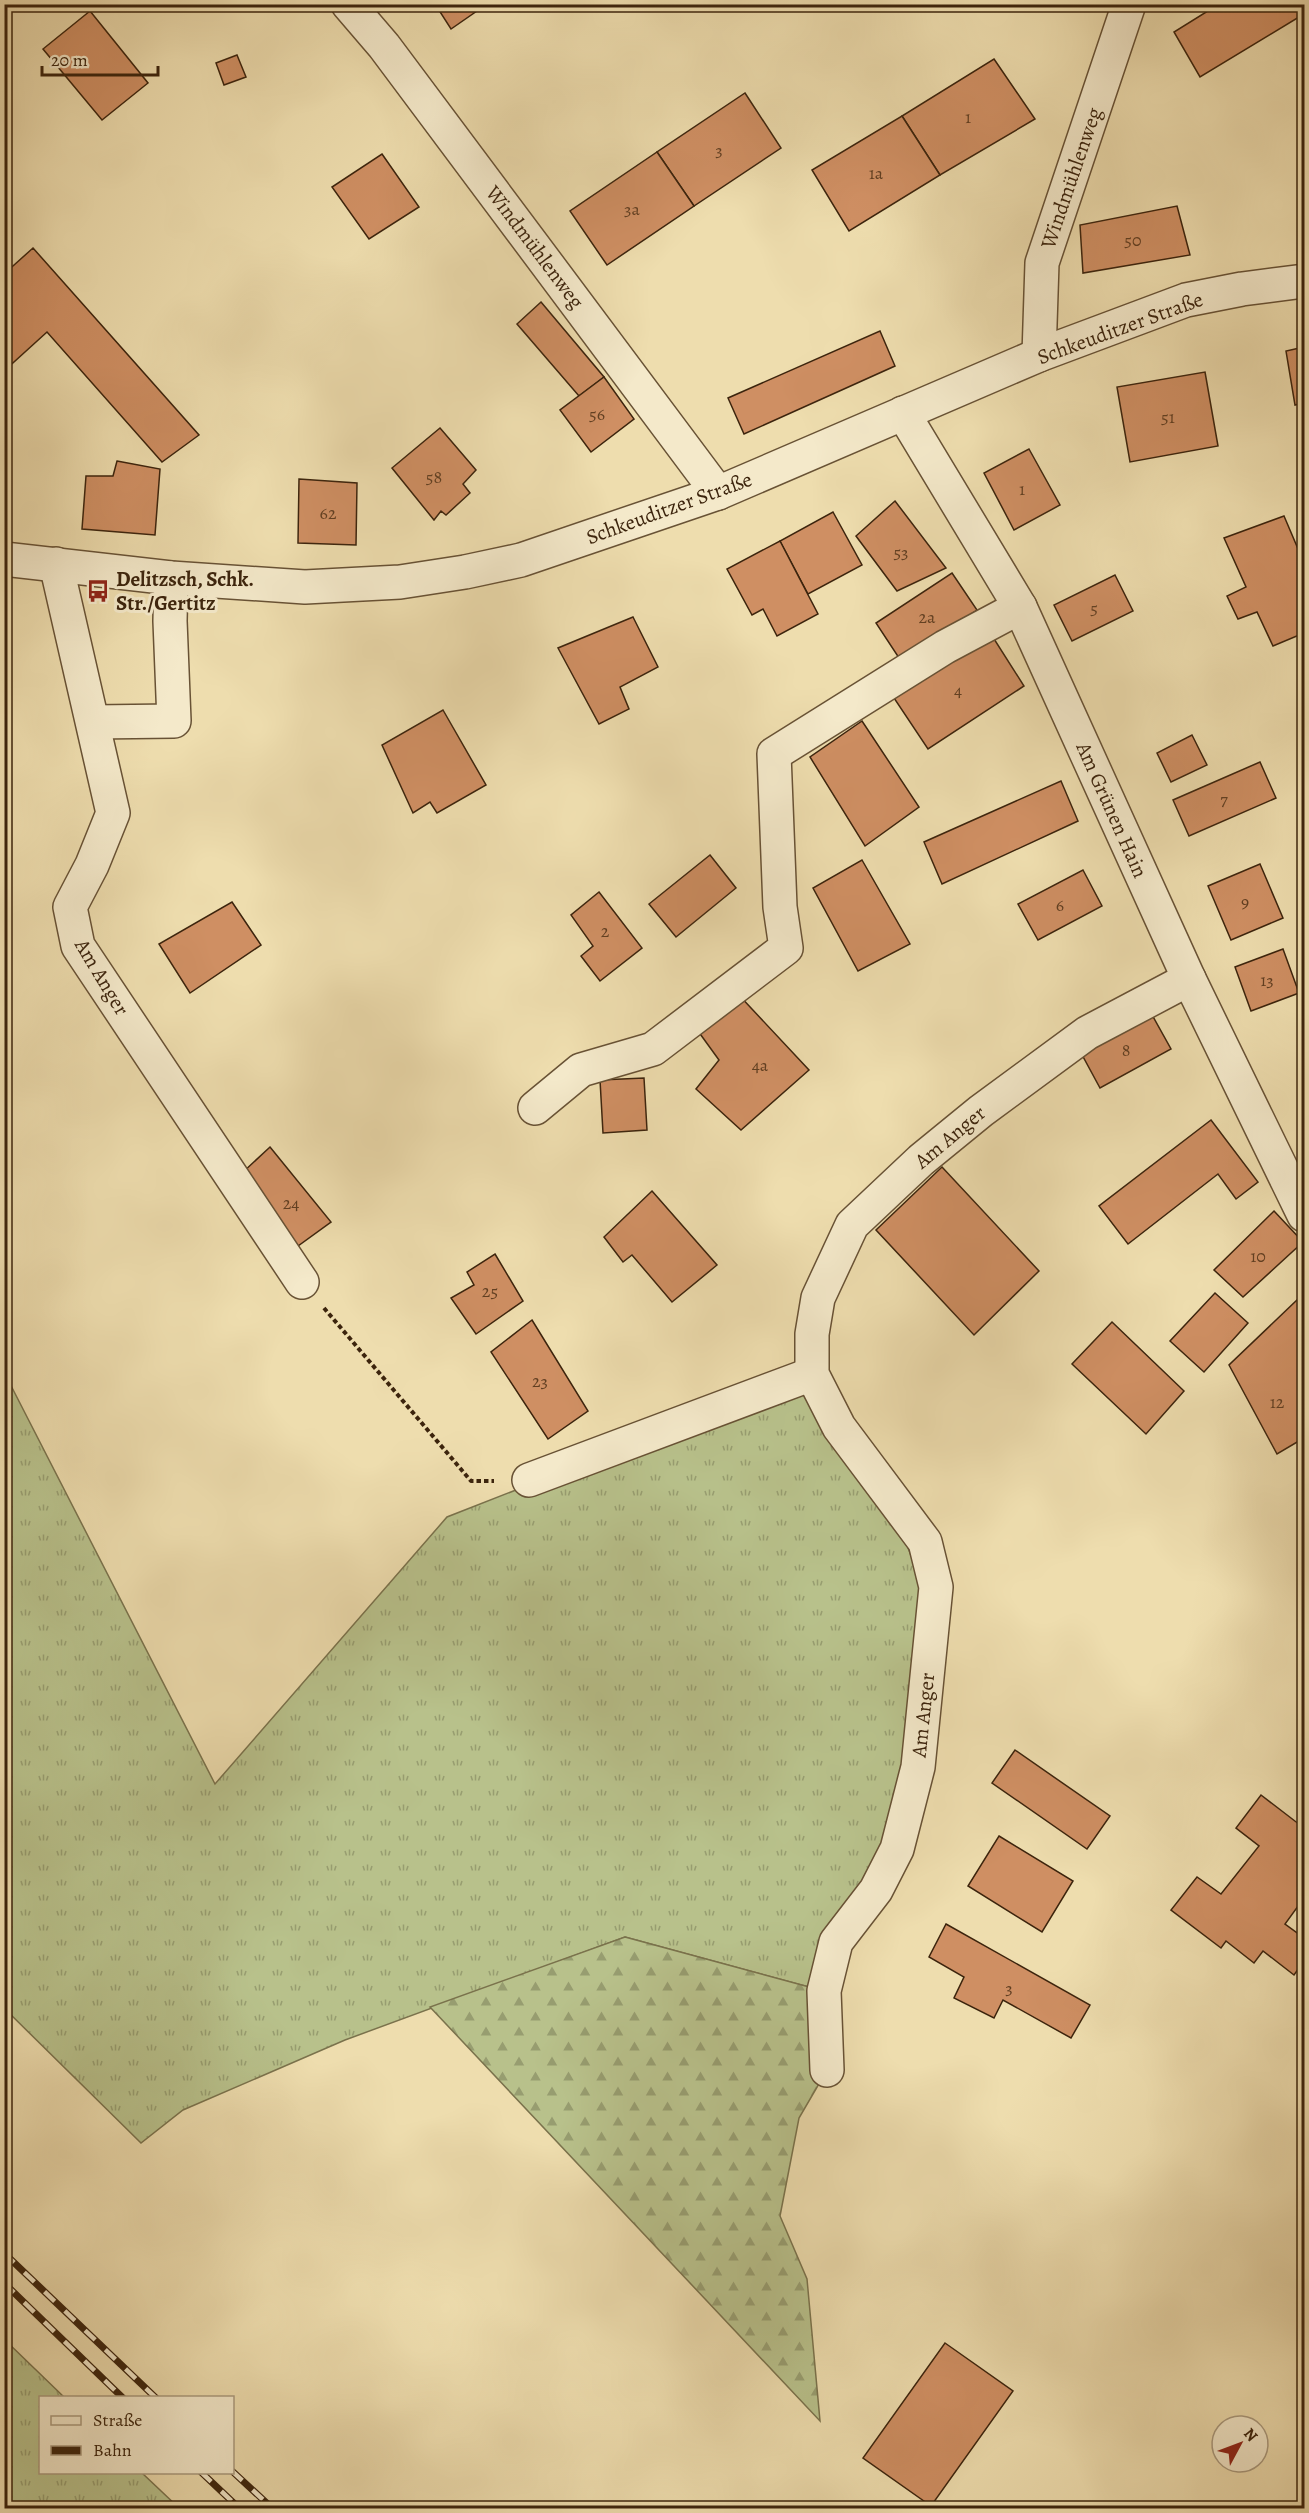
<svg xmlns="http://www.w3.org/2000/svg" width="1309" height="2513" font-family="Alegreya,serif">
  <defs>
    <pattern id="grass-tufts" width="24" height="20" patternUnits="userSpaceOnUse" patternTransform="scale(1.5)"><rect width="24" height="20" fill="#b8c18b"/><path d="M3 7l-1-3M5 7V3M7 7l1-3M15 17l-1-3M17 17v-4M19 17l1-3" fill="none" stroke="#979d70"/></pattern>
    <pattern id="forest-firs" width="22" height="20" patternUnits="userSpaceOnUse" patternTransform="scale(1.5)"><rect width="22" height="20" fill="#b8c18b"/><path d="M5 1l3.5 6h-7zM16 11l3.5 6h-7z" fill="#979d70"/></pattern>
  </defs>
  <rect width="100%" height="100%" fill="#eeddae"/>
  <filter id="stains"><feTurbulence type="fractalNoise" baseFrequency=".00333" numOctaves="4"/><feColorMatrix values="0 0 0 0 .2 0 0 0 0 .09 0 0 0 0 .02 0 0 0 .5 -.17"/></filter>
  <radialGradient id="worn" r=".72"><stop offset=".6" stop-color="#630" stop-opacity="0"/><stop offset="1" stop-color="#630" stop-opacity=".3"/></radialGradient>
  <!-- grass -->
  <g fill="url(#grass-tufts)" stroke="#7a724c" stroke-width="1.5">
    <path d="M 4,1372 L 215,1784 L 447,1517 L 812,1374 L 900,1527 L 923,1587 L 918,1767 L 824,1991 L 625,1937 L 345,2040 L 183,2110 L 141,2143 L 5,2009 Z"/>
    <path d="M 5,2340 L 64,2397 L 40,2398 L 40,2472 L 142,2473 L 179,2508 L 5,2508 Z"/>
  </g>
  <!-- forest -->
  <path fill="url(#forest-firs)" stroke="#7a724c" stroke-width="1.5" d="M 625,1937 L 824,1991 L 827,2070 L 799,2118 L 780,2216 L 807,2279 L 820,2421 L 430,2007 Z"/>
  <!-- building -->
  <g fill="#cf8f63" stroke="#3c240d" stroke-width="1.5">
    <path d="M 435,4 L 487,4 L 451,29 Z"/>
    <path d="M 1219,4 L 1304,4 L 1304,14 L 1200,77 L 1174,32 Z"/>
    <path d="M 90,11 L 148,83 L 102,120 L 43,49 Z"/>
    <path d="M 237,55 L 246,77 L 224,85 L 216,63 Z"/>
    <path d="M 994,59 L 1035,119 L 940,175 L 902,116 Z"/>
    <path d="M 745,93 L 781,148 L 694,206 L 657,152 Z"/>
    <path d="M 902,116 L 940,175 L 849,231 L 812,170 Z"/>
    <path d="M 657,152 L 694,206 L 607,265 L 570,211 Z"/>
    <path d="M 382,154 L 419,207 L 369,239 L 332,187 Z"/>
    <path d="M 1177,206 L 1190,255 L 1083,273 L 1080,225 Z"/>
    <path d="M 33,248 L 199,435 L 162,462 L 47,332 L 4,371 L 4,274 Z"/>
    <path d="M 541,302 L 604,377 L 579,396 L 517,324 Z"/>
    <path d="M 880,331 L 895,366 L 744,434 L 728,398 Z"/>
    <path d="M 1304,347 L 1304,403 L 1295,405 L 1286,351 Z"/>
    <path d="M 1205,372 L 1218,446 L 1130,462 L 1117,387 Z"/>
    <path d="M 604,377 L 634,419 L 591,452 L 560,410 Z"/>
    <path d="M 440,428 L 476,470 L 463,484 L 470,493 L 446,515 L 441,511 L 434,520 L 392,468 Z"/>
    <path d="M 1029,449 L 1060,505 L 1014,530 L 984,473 Z"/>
    <path d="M 117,461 L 160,469 L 155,535 L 82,529 L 86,476 L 113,476 Z"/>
    <path d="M 299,479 L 357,483 L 356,545 L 298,543 Z"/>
    <path d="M 895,501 L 946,568 L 897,591 L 856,536 Z"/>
    <path d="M 833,512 L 862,565 L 808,594 L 780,541 Z"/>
    <path d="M 1284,516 L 1304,563 L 1304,633 L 1273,646 L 1257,612 L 1238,619 L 1227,596 L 1246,587 L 1224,538 Z"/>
    <path d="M 780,541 L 818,614 L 777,636 L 763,609 L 752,615 L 727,569 Z"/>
    <path d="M 952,573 L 977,610 L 901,661 L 876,623 Z"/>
    <path d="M 1115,575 L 1133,611 L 1072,641 L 1054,605 Z"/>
    <path d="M 633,617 L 658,667 L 620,687 L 629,709 L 599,724 L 558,648 Z"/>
    <path d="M 989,631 L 1024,686 L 928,749 L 892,695 Z"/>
    <path d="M 443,710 L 486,785 L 437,813 L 430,802 L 413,813 L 382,745 Z"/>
    <path d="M 862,721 L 919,807 L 865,846 L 810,757 Z"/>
    <path d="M 1192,735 L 1207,765 L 1171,782 L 1157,753 Z"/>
    <path d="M 1260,762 L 1276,798 L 1189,836 L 1173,800 Z"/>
    <path d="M 1061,781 L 1078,821 L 942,884 L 924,842 Z"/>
    <path d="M 710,855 L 736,888 L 676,937 L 649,904 Z"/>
    <path d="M 862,860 L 910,944 L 858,971 L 813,888 Z"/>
    <path d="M 1260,864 L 1283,918 L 1231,940 L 1208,886 Z"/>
    <path d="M 1083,870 L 1102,906 L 1038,940 L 1018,904 Z"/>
    <path d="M 599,892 L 642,948 L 600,981 L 581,956 L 593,946 L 571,915 Z"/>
    <path d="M 232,902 L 261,945 L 190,993 L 159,944 Z"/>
    <path d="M 1283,949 L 1299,993 L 1251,1011 L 1235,967 Z"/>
    <path d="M 737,993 L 809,1070 L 741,1130 L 696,1089 L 719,1060 L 698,1031 Z"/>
    <path d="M 1151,1013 L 1171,1049 L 1100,1088 L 1080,1051 Z"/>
    <path d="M 644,1078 L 647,1130 L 603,1133 L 600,1080 Z"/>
    <path d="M 1211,1120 L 1258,1182 L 1236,1199 L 1218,1174 L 1128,1244 L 1099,1206 Z"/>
    <path d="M 270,1147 L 331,1222 L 298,1246 L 242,1173 Z"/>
    <path d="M 942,1167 L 1039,1271 L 974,1335 L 876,1230 Z"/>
    <path d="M 652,1191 L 717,1265 L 672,1302 L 632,1255 L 623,1262 L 604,1237 Z"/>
    <path d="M 1274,1211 L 1303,1242 L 1243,1297 L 1214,1270 Z"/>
    <path d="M 495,1254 L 523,1301 L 476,1334 L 451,1298 L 474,1285 L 467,1272 Z"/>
    <path d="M 1215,1293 L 1248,1323 L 1204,1372 L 1170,1341 Z"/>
    <path d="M 1297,1300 L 1304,1313 L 1304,1438 L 1277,1454 L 1229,1365 Z"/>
    <path d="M 532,1320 L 588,1411 L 548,1439 L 491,1352 Z"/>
    <path d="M 1112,1322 L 1184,1391 L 1146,1434 L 1072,1364 Z"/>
    <path d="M 1015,1750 L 1110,1816 L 1087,1849 L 992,1783 Z"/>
    <path d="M 1261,1795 L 1304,1828 L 1304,1898 L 1285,1924 L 1304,1938 L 1304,1961 L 1294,1975 L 1263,1951 L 1254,1963 L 1226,1941 L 1221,1948 L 1171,1910 L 1197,1877 L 1221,1894 L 1259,1846 L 1236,1828 Z"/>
    <path d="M 999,1836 L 1073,1881 L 1042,1932 L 968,1886 Z"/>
    <path d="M 946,1924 L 1090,2005 L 1071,2038 L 1003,2000 L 994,2018 L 954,1998 L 964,1977 L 929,1957 Z"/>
    <path d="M 945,2343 L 1013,2391 L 931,2506 L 863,2458 Z"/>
  </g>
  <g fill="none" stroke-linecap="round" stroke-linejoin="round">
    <!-- minor casing -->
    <g stroke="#685235" stroke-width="36">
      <g id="minor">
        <path d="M 348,4 L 384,46 L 718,493"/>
        <path d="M 1039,355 L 1042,263 L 1129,4"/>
        <path d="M 903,413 L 1020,607 L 1189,979 L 1304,1215"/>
        <path d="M 4,559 L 171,578 L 305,587 L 400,582 L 465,572 L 521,560 L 718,493 L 1039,355 L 1186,300 L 1242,289 L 1304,281"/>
        <path d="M 56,564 L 113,813 L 92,865 L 70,907 L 78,946 L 302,1282"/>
        <path d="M 93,722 L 174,721 L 170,621 L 171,578"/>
        <path d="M 535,1108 L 581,1070 L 653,1049 L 786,948 L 780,907 L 774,754 L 945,647 L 1020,607"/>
        <path d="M 529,1480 L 812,1374"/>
        <path d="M 827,2070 L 824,1991 L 836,1942 L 876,1890 L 897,1849 L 918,1767 L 936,1587 L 925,1542 L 839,1427 L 812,1374 L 812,1334 L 818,1298 L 852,1225 L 921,1160 L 981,1111 L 1087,1033 L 1189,979"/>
      </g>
    </g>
    <!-- path -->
    <path stroke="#3c240d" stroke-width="4" stroke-dasharray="4.5 3" stroke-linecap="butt" d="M 324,1308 L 471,1481 L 494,1481"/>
    <!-- minor -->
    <use href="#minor" stroke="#f4e9ca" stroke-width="33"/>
    <!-- rail casing -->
    <g stroke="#3c240d" stroke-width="7">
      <g id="rail">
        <path d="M 4,2253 L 156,2398"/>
        <path d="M 4,2283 L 123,2398"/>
        <path d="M 232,2471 L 272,2508"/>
        <path d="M 201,2472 L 239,2508"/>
      </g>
    </g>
    <!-- rail -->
    <use href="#rail" stroke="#f4e9ca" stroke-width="4.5" stroke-dasharray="14" stroke-linecap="butt"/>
  </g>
  <!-- icons -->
  <defs>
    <g id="bus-bare" transform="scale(1.8)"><path d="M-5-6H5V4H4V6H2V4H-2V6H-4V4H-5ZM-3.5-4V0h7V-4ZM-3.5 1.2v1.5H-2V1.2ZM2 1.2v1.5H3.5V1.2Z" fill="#8f2418" stroke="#f4e9ca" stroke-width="2.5" paint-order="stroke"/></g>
  </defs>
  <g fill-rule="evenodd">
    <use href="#bus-bare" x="98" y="591"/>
  </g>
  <g text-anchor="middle" stroke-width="6" stroke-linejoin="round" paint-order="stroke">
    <!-- number labels -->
    <g font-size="18" fill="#613f22">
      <text x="968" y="123">1</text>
      <text x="719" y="156">3</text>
      <text x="876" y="179">1a</text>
      <text x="632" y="215">3a</text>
      <text x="1133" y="246">50</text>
      <text x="597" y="420">56</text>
      <text x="1168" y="423">51</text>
      <text x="434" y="483">58</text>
      <text x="1022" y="495">1</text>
      <text x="328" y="519">62</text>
      <text x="901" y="558">53</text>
      <text x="1094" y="614">5</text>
      <text x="927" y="623">2a</text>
      <text x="958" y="696">4</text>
      <text x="1224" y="805">7</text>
      <text x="1245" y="908">9</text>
      <text x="1060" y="911">6</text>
      <text x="605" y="937">2</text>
      <text x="1267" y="986">13</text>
      <text x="1126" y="1056">8</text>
      <text x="760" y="1071">4a</text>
      <text x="291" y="1209">24</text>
      <text x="1258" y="1262">10</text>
      <text x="490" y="1297">25</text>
      <text x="540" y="1387">23</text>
      <text x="1277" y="1408">12</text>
      <text x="1009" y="1994">3</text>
    </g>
    <!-- street labels -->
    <g font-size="21" fill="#3c240d" stroke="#f4e9ca">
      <text transform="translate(1071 178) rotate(-71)" y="7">Windmühlenweg</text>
      <text transform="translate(535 247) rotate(53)" y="7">Windmühlenweg</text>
      <text transform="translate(1120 328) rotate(-20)" y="7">Schkeuditzer Straße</text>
      <text transform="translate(669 508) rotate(-20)" y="7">Schkeuditzer Straße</text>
      <text transform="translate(1112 810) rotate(66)" y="7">Am Grünen Hain</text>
      <text transform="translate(102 977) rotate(59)" y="7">Am Anger</text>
      <text transform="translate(950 1137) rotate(-40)" y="7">Am Anger</text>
      <text transform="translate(923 1715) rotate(-84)" y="7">Am Anger</text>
    </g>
    <!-- poi labels -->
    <g font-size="21" font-weight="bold" fill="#3c240d" stroke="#f4e9ca" text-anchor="start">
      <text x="116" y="586">Delitzsch, Schk.<tspan x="116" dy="24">Str./Gertitz</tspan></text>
    </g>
  </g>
  <!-- margin -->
  <rect width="1309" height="2513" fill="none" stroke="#eeddae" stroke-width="24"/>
  <rect x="6" y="6" width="1297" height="2501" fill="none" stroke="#3c240d" stroke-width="3"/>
  <rect x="12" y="12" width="1285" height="2489" fill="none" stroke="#3c240d" stroke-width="1.5"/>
  <!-- legend -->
  <rect x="39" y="2396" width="195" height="78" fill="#f4e9ca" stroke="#aa9a7e" stroke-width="1.5"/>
  <rect x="51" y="2416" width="30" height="9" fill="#f4e9ca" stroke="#aa9a7e" stroke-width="1.5"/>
  <text x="93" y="2426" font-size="18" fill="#3c240d">Straße</text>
  <rect x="51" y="2446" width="30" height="9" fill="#3c240d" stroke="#aa9a7e" stroke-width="1.5"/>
  <text x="93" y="2456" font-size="18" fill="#3c240d">Bahn</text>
  <!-- north arrow -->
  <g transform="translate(1240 2444) rotate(49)"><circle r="28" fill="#f4e9ca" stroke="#aa9a7e" stroke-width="1.5"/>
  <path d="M0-4.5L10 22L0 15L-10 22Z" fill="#8f2418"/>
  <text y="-9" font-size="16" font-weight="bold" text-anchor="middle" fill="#3c240d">N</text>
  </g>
  <!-- scale -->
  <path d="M42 66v9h116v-9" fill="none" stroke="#3c240d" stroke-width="3"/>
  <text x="51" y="66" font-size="18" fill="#3c240d" stroke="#f4e9ca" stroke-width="4.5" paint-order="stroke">20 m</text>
  <rect width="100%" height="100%" filter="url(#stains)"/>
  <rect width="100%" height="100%" fill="url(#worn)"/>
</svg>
